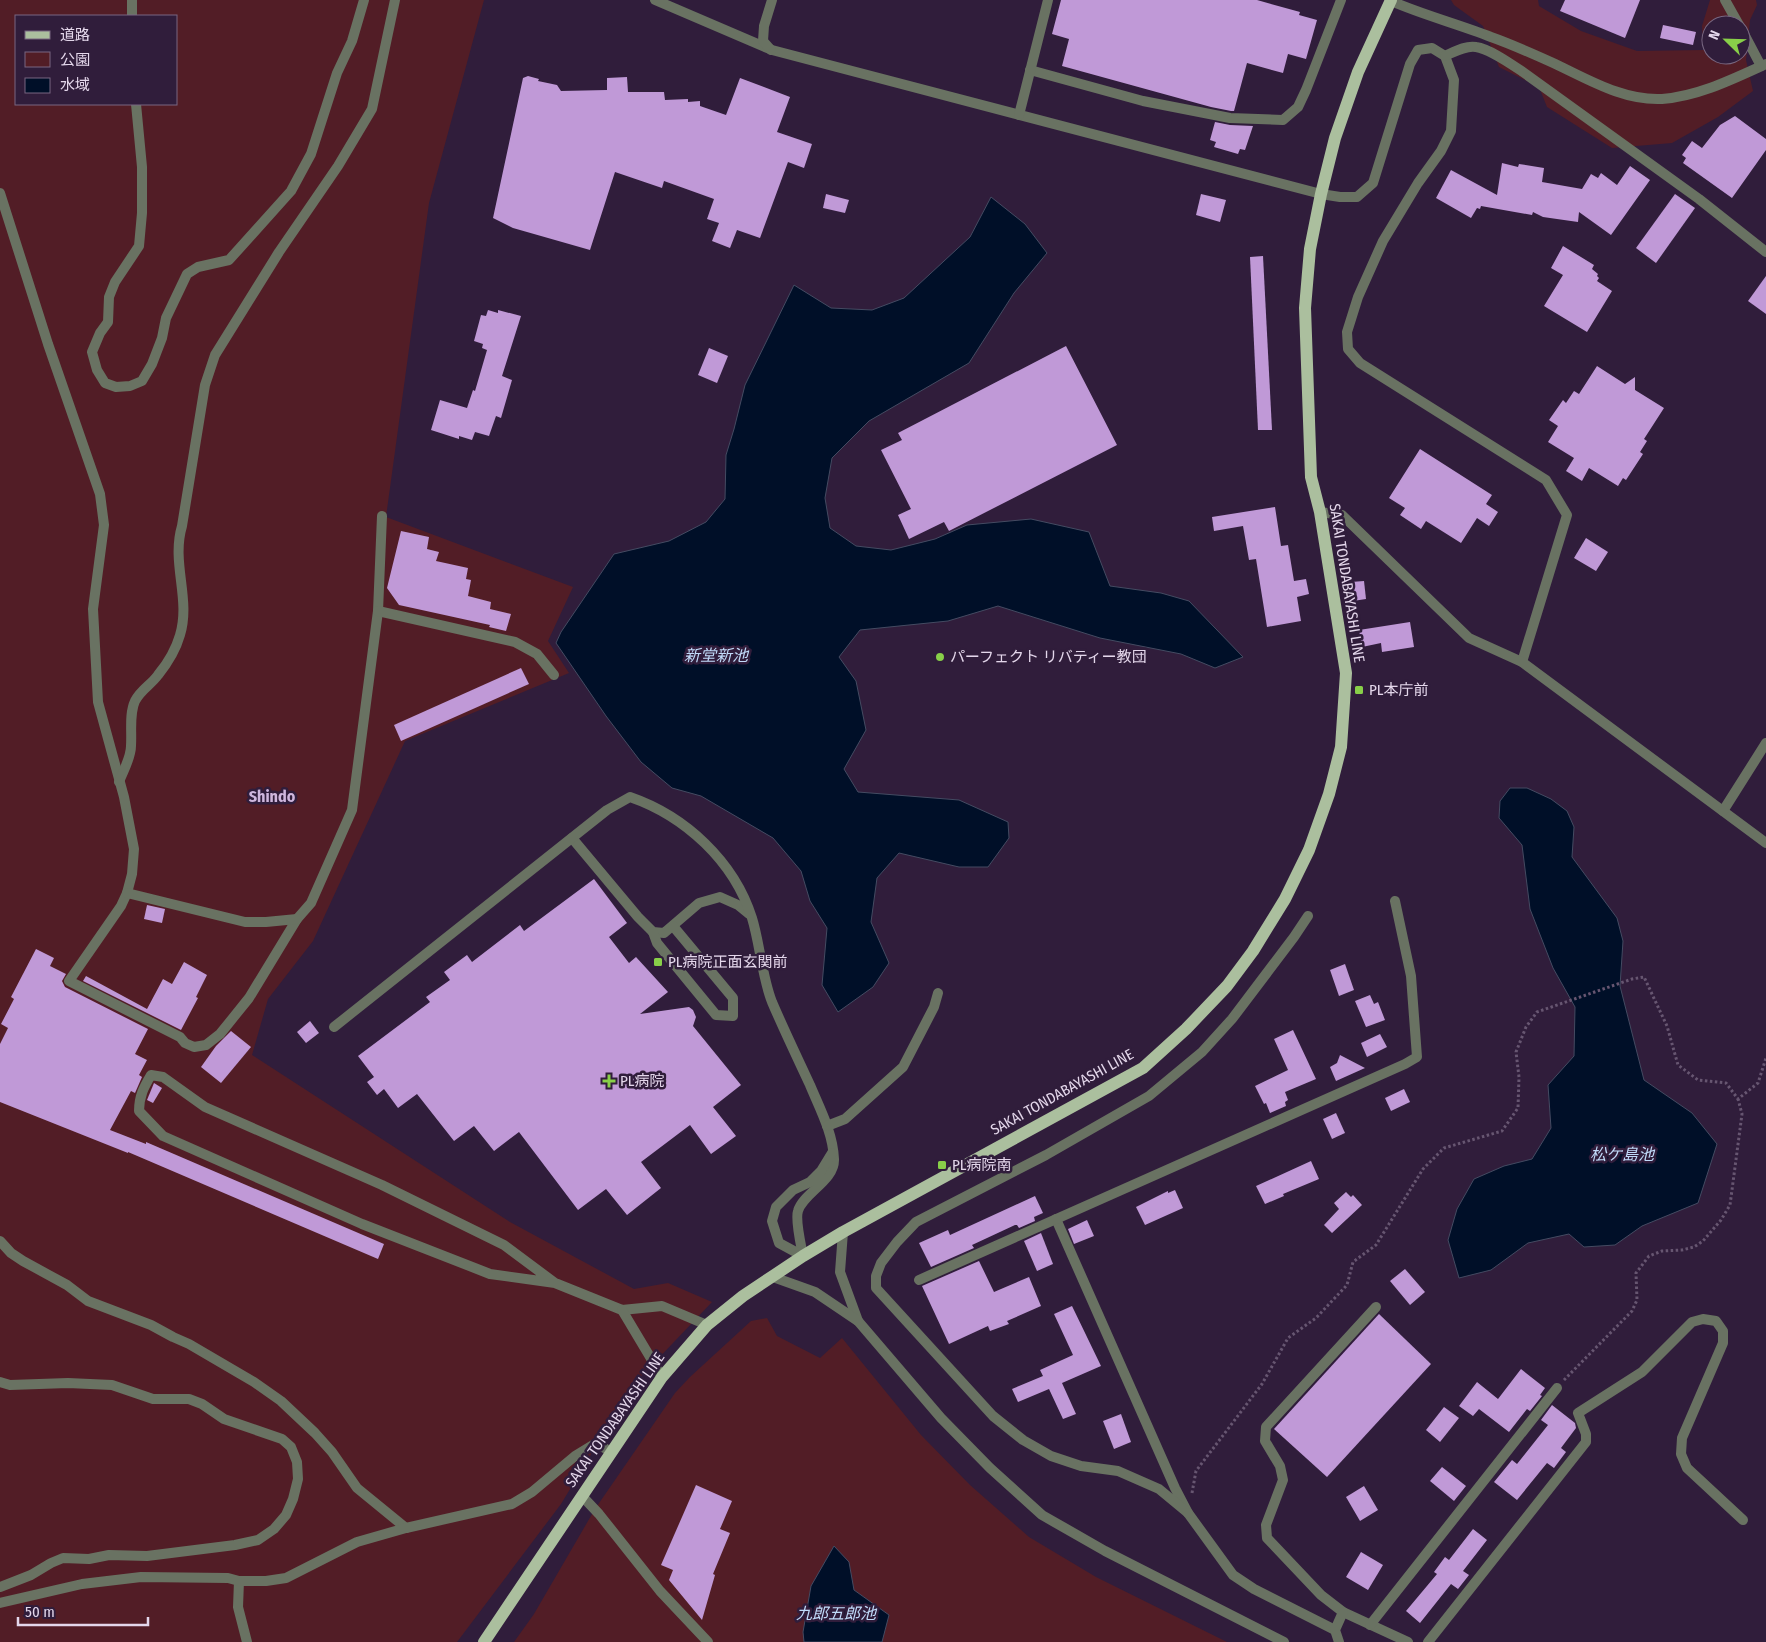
<svg xmlns="http://www.w3.org/2000/svg" width="1766" height="1642" font-family="'Fira Sans Condensed','Noto Sans JP',sans-serif">
  <rect width="100%" height="100%" fill="#301d3b"/>
  <!-- green -->
  <g fill="#521d26" fill-rule="evenodd">
    <path d="M 0,0 L 484,0 L 429,203 L 386,517 L 573,587 L 548,641 L 569,673 L 405,741 L 313,941 L 268,999 L 252,1055 L 510,1222 L 634,1289 L 668,1283 L 712,1302 L 633,1385 L 561,1504 L 457,1642 L 0,1642 ZM 16,16 L 176,16 L 176,104 L 16,104 Z"/>
    <path d="M 1451,0 L 1538,0 L 1539,6 L 1581,31 L 1637,51 L 1704,50 L 1702,26 L 1710,0 L 1756,0 L 1757,5 L 1750,20 L 1746,60 L 1753,91 L 1718,117 L 1672,143 L 1612,148 L 1547,107 L 1539,87 L 1499,67 L 1483,26 L 1454,5 ZM 1711,25 L 1741,25 L 1741,55 L 1711,55 Z"/>
    <path d="M 767,1318 L 777,1336 L 820,1358 L 842,1338 L 921,1435 L 970,1485 L 1029,1537 L 1096,1577 L 1227,1642 L 514,1642 L 534,1614 L 595,1509 L 675,1393 L 690,1377 L 751,1321 Z"/>
  </g>
  <!-- water -->
  <g fill="#000f28" stroke="#444b62">
    <path d="M 991,197 L 1025,224 L 1047,253 L 1014,293 L 969,363 L 869,421 L 832,458 L 825,498 L 830,528 L 856,546 L 891,550 L 935,539 L 967,525 L 1031,519 L 1089,532 L 1110,586 L 1161,593 L 1189,601 L 1243,657 L 1215,668 L 1181,654 L 1100,638 L 998,606 L 948,621 L 860,630 L 839,657 L 856,681 L 866,730 L 844,769 L 858,792 L 959,800 L 1008,822 L 1009,838 L 988,867 L 959,867 L 899,853 L 877,878 L 871,922 L 889,963 L 873,987 L 838,1012 L 822,985 L 827,928 L 810,901 L 801,871 L 773,838 L 701,796 L 672,788 L 641,762 L 606,716 L 556,643 L 561,632 L 614,554 L 669,541 L 706,522 L 725,499 L 726,455 L 734,429 L 745,385 L 794,285 L 831,308 L 872,310 L 904,298 L 970,237 Z"/>
    <path d="M 1510,788 L 1527,788 L 1551,799 L 1567,811 L 1574,827 L 1572,857 L 1617,918 L 1623,941 L 1620,986 L 1644,1080 L 1692,1113 L 1717,1144 L 1698,1203 L 1642,1226 L 1615,1245 L 1584,1247 L 1569,1234 L 1528,1243 L 1491,1270 L 1459,1278 L 1448,1240 L 1457,1209 L 1474,1179 L 1504,1166 L 1532,1159 L 1551,1128 L 1548,1085 L 1574,1056 L 1575,1007 L 1553,968 L 1530,909 L 1522,845 L 1499,818 L 1500,801 Z"/>
    <path d="M 834,1546 L 849,1562 L 854,1590 L 889,1615 L 882,1642 L 804,1642 L 803,1632 L 811,1586 Z"/>
  </g>
  <!-- building -->
  <g fill="#c099d7">
    <path d="M 1061,0 L 1257,0 L 1300,12 L 1299,15 L 1317,20 L 1306,59 L 1288,54 L 1283,73 L 1247,63 L 1234,111 L 1231,111 L 1211,107 L 1062,66 L 1069,39 L 1052,34 Z"/>
    <path d="M 1565,0 L 1640,0 L 1625,38 L 1560,11 Z"/>
    <path d="M 1663,25 L 1696,32 L 1693,45 L 1660,38 Z"/>
    <path d="M 528,76 L 539,79 L 538,81 L 557,85 L 561,91 L 607,90 L 607,78 L 627,77 L 628,92 L 664,92 L 665,100 L 688,99 L 688,102 L 700,101 L 700,106 L 726,115 L 740,78 L 790,97 L 777,132 L 812,144 L 804,168 L 788,162 L 760,238 L 737,230 L 730,248 L 712,241 L 719,223 L 707,219 L 714,199 L 664,181 L 662,188 L 615,172 L 590,250 L 513,228 L 493,218 L 523,78 Z"/>
    <path d="M 1735,116 L 1766,139 L 1766,150 L 1732,198 L 1683,163 L 1686,158 L 1682,155 L 1692,141 L 1702,148 L 1720,125 Z"/>
    <path d="M 1215,122 L 1230,125 L 1253,126 L 1245,150 L 1240,149 L 1238,154 L 1214,147 L 1216,142 L 1210,140 Z"/>
    <path d="M 1502,163 L 1518,167 L 1519,164 L 1544,168 L 1542,182 L 1582,189 L 1591,174 L 1598,178 L 1601,173 L 1617,185 L 1630,166 L 1650,180 L 1611,235 L 1579,212 L 1578,222 L 1543,217 L 1533,212 L 1532,215 L 1481,206 L 1480,209 L 1477,208 L 1471,218 L 1436,198 L 1451,170 L 1497,195 Z"/>
    <path d="M 826,194 L 849,200 L 845,213 L 823,208 Z"/>
    <path d="M 1201,194 L 1226,200 L 1220,222 L 1196,215 Z"/>
    <path d="M 1675,194 L 1695,208 L 1656,263 L 1636,248 Z"/>
    <path d="M 1563,246 L 1594,265 L 1592,269 L 1598,274 L 1597,276 L 1599,278 L 1597,281 L 1612,291 L 1587,332 L 1544,306 L 1563,275 L 1551,268 Z"/>
    <path d="M 1263,256 L 1272,430 L 1258,430 L 1250,257 Z"/>
    <path d="M 1766,276 L 1766,314 L 1748,301 Z"/>
    <path d="M 488,310 L 498,313 L 498,310 L 521,316 L 502,376 L 512,380 L 501,418 L 496,416 L 489,436 L 475,432 L 472,440 L 459,436 L 459,439 L 431,430 L 440,400 L 467,408 L 473,390 L 475,391 L 487,350 L 482,348 L 483,344 L 474,341 L 481,315 L 486,316 Z"/>
    <path d="M 1066,346 L 1117,445 L 949,531 L 944,522 L 909,539 L 898,515 L 911,509 L 881,450 L 902,440 L 898,433 Z"/>
    <path d="M 709,348 L 728,356 L 717,383 L 698,375 Z"/>
    <path d="M 1597,366 L 1625,384 L 1635,377 L 1635,390 L 1664,408 L 1644,439 L 1647,441 L 1640,452 L 1643,454 L 1626,480 L 1623,478 L 1618,486 L 1589,468 L 1582,481 L 1566,471 L 1574,458 L 1548,442 L 1558,426 L 1549,420 L 1563,400 L 1566,403 L 1574,391 L 1579,394 Z"/>
    <path d="M 1420,449 L 1492,495 L 1486,504 L 1498,512 L 1489,526 L 1477,518 L 1461,543 L 1426,521 L 1421,529 L 1400,515 L 1405,508 L 1389,498 Z"/>
    <path d="M 1275,507 L 1281,546 L 1288,545 L 1294,581 L 1306,579 L 1309,594 L 1297,597 L 1301,621 L 1267,627 L 1256,559 L 1249,560 L 1243,526 L 1214,531 L 1212,517 Z"/>
    <path d="M 401,531 L 429,537 L 427,549 L 439,552 L 436,561 L 468,568 L 466,579 L 471,580 L 468,596 L 491,602 L 490,609 L 511,614 L 506,631 L 489,627 L 490,625 L 399,605 L 387,588 Z"/>
    <path d="M 1586,538 L 1608,552 L 1596,571 L 1574,558 Z"/>
    <path d="M 1364,581 L 1366,599 L 1353,601 L 1351,582 Z"/>
    <path d="M 1410,622 L 1414,647 L 1382,652 L 1381,643 L 1362,647 L 1359,630 Z"/>
    <path d="M 521,668 L 529,684 L 401,741 L 394,725 Z"/>
    <path d="M 594,879 L 627,923 L 609,937 L 629,963 L 636,957 L 668,992 L 640,1014 L 689,1007 L 693,1010 L 696,1017 L 693,1026 L 741,1085 L 713,1107 L 736,1136 L 711,1154 L 690,1125 L 641,1162 L 661,1188 L 627,1215 L 606,1189 L 578,1210 L 519,1132 L 494,1151 L 474,1126 L 454,1141 L 417,1094 L 398,1108 L 384,1089 L 377,1095 L 367,1082 L 374,1077 L 358,1056 L 430,1002 L 426,997 L 450,980 L 444,972 L 467,955 L 472,962 L 520,925 L 524,931 Z"/>
    <path d="M 147,905 L 165,909 L 162,923 L 144,919 Z"/>
    <path d="M 36,949 L 54,958 L 50,966 L 66,974 L 62,981 L 65,987 L 148,1029 L 135,1054 L 147,1060 L 139,1075 L 142,1077 L 135,1093 L 131,1091 L 110,1130 L 146,1144 L 146,1142 L 384,1244 L 378,1259 L 128,1152 L 128,1153 L 0,1102 L 0,1044 L 8,1028 L 1,1024 L 14,999 L 11,997 Z"/>
    <path d="M 184,962 L 207,975 L 196,997 L 198,998 L 181,1030 L 83,981 L 86,976 L 147,1009 L 163,979 L 172,984 Z"/>
    <path d="M 1345,964 L 1354,990 L 1339,996 L 1330,970 Z"/>
    <path d="M 1370,995 L 1374,1004 L 1378,1002 L 1385,1020 L 1366,1027 L 1355,1001 Z"/>
    <path d="M 310,1021 L 319,1033 L 306,1043 L 297,1032 Z"/>
    <path d="M 1293,1030 L 1316,1079 L 1285,1092 L 1288,1100 L 1285,1102 L 1286,1106 L 1270,1113 L 1266,1103 L 1264,1104 L 1255,1086 L 1288,1070 L 1274,1039 Z"/>
    <path d="M 231,1031 L 251,1047 L 221,1083 L 201,1067 L 216,1046 Z"/>
    <path d="M 1380,1034 L 1387,1047 L 1367,1057 L 1361,1043 Z"/>
    <path d="M 1340,1055 L 1365,1068 L 1336,1081 L 1330,1067 L 1337,1063 Z"/>
    <path d="M 154,1083 L 162,1088 L 153,1103 L 147,1100 Z"/>
    <path d="M 1404,1089 L 1410,1102 L 1391,1111 L 1385,1098 Z"/>
    <path d="M 1336,1113 L 1345,1133 L 1332,1139 L 1323,1119 Z"/>
    <path d="M 1311,1161 L 1319,1179 L 1283,1194 L 1284,1196 L 1265,1204 L 1256,1186 Z"/>
    <path d="M 1175,1190 L 1183,1208 L 1145,1225 L 1136,1207 L 1168,1191 L 1168,1193 Z"/>
    <path d="M 1346,1192 L 1351,1197 L 1353,1195 L 1362,1205 L 1332,1233 L 1324,1225 L 1339,1209 L 1334,1203 Z"/>
    <path d="M 1035,1196 L 1043,1213 L 1034,1217 L 1035,1221 L 1019,1228 L 1017,1225 L 1015,1225 L 972,1245 L 974,1248 L 931,1267 L 919,1243 L 948,1230 L 950,1235 Z"/>
    <path d="M 1087,1220 L 1094,1236 L 1074,1244 L 1068,1229 Z"/>
    <path d="M 1041,1233 L 1053,1264 L 1037,1271 L 1024,1241 Z"/>
    <path d="M 979,1261 L 994,1292 L 1029,1277 L 1041,1306 L 1007,1321 L 1009,1324 L 990,1331 L 988,1326 L 949,1344 L 922,1286 Z"/>
    <path d="M 1405,1269 L 1425,1292 L 1410,1305 L 1390,1281 Z"/>
    <path d="M 1072,1306 L 1101,1366 L 1062,1383 L 1076,1414 L 1063,1419 L 1049,1389 L 1018,1402 L 1012,1389 L 1043,1376 L 1040,1370 L 1073,1355 L 1054,1314 Z"/>
    <path d="M 1379,1314 L 1431,1364 L 1327,1477 L 1274,1429 Z"/>
    <path d="M 1521,1369 L 1545,1388 L 1540,1395 L 1542,1396 L 1530,1411 L 1527,1409 L 1509,1432 L 1479,1409 L 1473,1416 L 1459,1406 L 1477,1382 L 1498,1399 Z"/>
    <path d="M 1552,1405 L 1575,1423 L 1576,1428 L 1561,1448 L 1566,1452 L 1554,1468 L 1547,1463 L 1517,1500 L 1494,1482 L 1512,1460 L 1517,1464 L 1548,1425 L 1541,1420 Z"/>
    <path d="M 1444,1407 L 1459,1418 L 1440,1442 L 1426,1430 Z"/>
    <path d="M 1121,1414 L 1131,1442 L 1114,1449 L 1103,1421 Z"/>
    <path d="M 1442,1467 L 1466,1486 L 1454,1501 L 1430,1481 Z"/>
    <path d="M 696,1485 L 732,1501 L 720,1529 L 730,1533 L 713,1574 L 715,1575 L 702,1620 L 669,1580 L 673,1570 L 661,1565 Z"/>
    <path d="M 1364,1486 L 1378,1510 L 1360,1521 L 1346,1497 Z"/>
    <path d="M 1473,1529 L 1487,1540 L 1463,1571 L 1469,1575 L 1458,1589 L 1451,1584 L 1420,1623 L 1406,1611 L 1437,1574 L 1434,1572 L 1445,1557 L 1449,1560 Z"/>
    <path d="M 1361,1552 L 1383,1565 L 1368,1590 L 1346,1577 Z"/>
  </g>
  <g fill="none" stroke-linecap="round" stroke-linejoin="round">
    <!-- path -->
    <g stroke="#675671" stroke-width="3" stroke-dasharray="2.5 2.5" stroke-linecap="butt">
      <path d="M 1564,1380 L 1632,1311 L 1637,1300 L 1636,1273 L 1649,1256 L 1662,1251 L 1682,1250 L 1694,1247 L 1703,1241 L 1721,1220 L 1730,1205 L 1742,1114 L 1738,1099"/>
      <path d="M 1192,1493 L 1196,1471 L 1262,1384 L 1288,1338 L 1316,1318 L 1347,1285 L 1353,1262 L 1376,1245 L 1423,1169 L 1444,1148 L 1502,1131 L 1518,1108 L 1519,1077 L 1516,1052 L 1526,1027 L 1537,1012 L 1632,979 L 1644,977 L 1667,1026 L 1678,1065 L 1698,1080 L 1726,1083 L 1738,1099 L 1758,1083 L 1766,1058"/>
    </g>
    <!-- service -->
    <g stroke="#697262" stroke-width="10">
      <path d="M 132,0 L 132,16"/>
      <path d="M 655,0 L 772,50 L 1321,194 L 1340,197 L 1357,197 L 1373,183 L 1410,64 L 1418,50 L 1432,48 L 1445,56 L 1454,80 L 1451,131 L 1441,151 L 1418,183 L 1383,241 L 1358,297 L 1347,332 L 1348,349 L 1360,363 L 1546,480 L 1567,515 L 1522,662"/>
      <path d="M 1725,0 L 1739,25"/>
      <path d="M 1741,28 L 1761,66"/>
      <path d="M 771,50 L 763,41 L 764,26 L 772,0"/>
      <path d="M 1445,56 C 1454,52 1466,45 1476,47 C 1490,49 1511,64 1523,72 L 1699,199 L 1766,252"/>
      <path d="M 1030,70 L 1143,101 L 1230,118 L 1283,120 L 1298,107 L 1306,90 L 1341,0"/>
      <path d="M 136,104 L 142,167 L 142,213 L 139,246 L 115,282 L 109,297 L 108,322 L 100,333 L 92,352 L 97,370 L 105,383 L 116,387 L 130,386 L 142,381 L 152,364 L 162,338 L 166,318 L 187,274 L 198,267 L 229,260 L 291,191 L 311,154 L 337,73 L 352,41 L 364,0"/>
      <path d="M 1019,115 L 1048,0"/>
      <path d="M 0,193 L 48,344 L 100,494 L 104,525 L 93,609 L 98,702 L 124,797 L 134,849 L 132,874 L 127,893 L 121,906 L 69,981 L 180,1037 L 185,1043 L 194,1047 L 206,1045 L 220,1034 L 249,998 L 297,919 L 311,903 L 352,810 L 378,611 L 382,516"/>
      <path d="M 1320,512 L 1342,515 L 1469,638 L 1522,662 L 1766,843"/>
      <path d="M 378,611 L 515,642 L 537,654 L 554,675"/>
      <path d="M 119,782 C 123,771 131,758 131,746 C 132,731 129,714 135,701 C 141,689 151,685 158,675 C 167,664 176,649 180,635 C 191,599 171,563 182,526 L 205,385 L 215,355 L 279,252 L 338,166 L 372,109 L 395,0"/>
      <path d="M 1723,811 L 1766,743"/>
      <path d="M 572,838 L 638,917 L 653,932 L 664,933 L 699,903 L 720,897 L 738,905 L 749,914"/>
      <path d="M 127,893 L 245,922 L 266,922 L 297,919"/>
      <path d="M 653,932 L 657,943 L 716,1015 L 733,1016 L 733,998 L 673,926"/>
      <path d="M 334,1027 L 607,810 L 630,797 C 685,816 734,861 752,918 C 760,944 762,977 772,1002 C 784,1030 797,1057 810,1085 C 820,1109 833,1133 834,1159 C 835,1181 803,1193 798,1211 C 795,1220 801,1245 803,1256"/>
      <path d="M 827,1126 L 845,1119 L 903,1067 L 934,1007 L 938,993"/>
      <path d="M 1056,1219 L 1175,1488 L 1188,1513 L 1233,1575 L 1254,1589 L 1335,1630"/>
      <path d="M 843,1232 L 840,1272 L 858,1321"/>
      <path d="M 0,1241 L 11,1253 L 23,1261 L 67,1285 L 88,1301 L 151,1325 L 173,1337 L 189,1344 L 254,1382 L 281,1401 L 315,1433 L 332,1452 L 357,1488 L 406,1528"/>
      <path d="M 803,1256 L 779,1243 L 772,1221 L 776,1207 L 793,1190 L 810,1182 L 821,1171 L 832,1153"/>
      <path d="M 773,1277 L 815,1292 L 858,1321 L 941,1418 L 990,1468 L 1042,1515 L 1105,1551 L 1284,1642"/>
      <path d="M 919,1280 L 1405,1064 L 1417,1057 L 1411,976 L 1395,901"/>
      <path d="M 555,1283 L 490,1274 L 362,1224 L 163,1136 L 139,1111 C 139,1096 144,1087 151,1075 L 163,1077 L 205,1107 L 382,1185 L 504,1245 L 555,1283 L 622,1310 L 662,1306 L 707,1325"/>
      <path d="M 1376,1307 L 1266,1427 L 1265,1441 L 1280,1466 L 1283,1480 L 1266,1525 L 1267,1538 L 1321,1595 L 1343,1612 L 1408,1642"/>
      <path d="M 622,1310 L 662,1377"/>
      <path d="M 0,1382 L 10,1385 L 68,1383 L 112,1385 L 153,1399 L 189,1399 L 202,1404 L 224,1419 L 282,1439 L 291,1447 L 297,1462 L 298,1479 L 293,1499 L 286,1515 L 274,1529 L 258,1540 L 235,1545 L 147,1556 L 109,1555 L 89,1559 L 63,1558 L 51,1563 L 31,1575 L 0,1587"/>
      <path d="M 582,1496 L 599,1514 L 660,1591 L 708,1642"/>
      <path d="M 1188,1513 L 1159,1489 L 1118,1471 L 1081,1466 L 1051,1456 L 1023,1440 L 993,1416 L 876,1288 L 876,1276 L 881,1263 L 897,1242 L 916,1222 L 1046,1155 L 1149,1096 L 1202,1052 L 1232,1019 L 1294,937 L 1308,916"/>
      <path d="M 239,1581 L 238,1607 L 247,1642"/>
      <path d="M 0,1603 L 82,1584 L 141,1577 L 228,1578 L 239,1581 L 266,1581 L 286,1578 L 357,1542 L 406,1528 L 512,1504 L 532,1492 L 575,1456 L 593,1445 L 601,1446 L 611,1452"/>
      <path d="M 1370,1625 L 1557,1388"/>
      <path d="M 1339,1642 L 1335,1630 L 1343,1612"/>
      <path d="M 1428,1642 L 1586,1442 L 1586,1434 L 1578,1413 L 1642,1372 L 1692,1322 L 1703,1319 L 1716,1321 L 1723,1331 L 1723,1343 L 1682,1438 L 1681,1454 L 1687,1468 L 1743,1520"/>
    </g>
    <!-- minor -->
    <path stroke="#697262" stroke-width="10" d="M 1391,1 C 1423,15 1458,24 1491,37 C 1511,44 1531,53 1551,62 C 1586,78 1622,101 1662,99 C 1699,96 1733,79 1766,64"/>
    <!-- primary -->
    <path stroke="#abbf9e" stroke-width="12" d="M 484,1642 L 662,1377 L 707,1325 L 743,1296 L 803,1256 L 843,1232 L 1143,1068 L 1186,1029 L 1227,986 L 1253,951 L 1285,899 L 1309,850 L 1329,794 L 1341,747 L 1346,673 L 1320,512 L 1311,477 L 1305,308 L 1310,249 L 1321,194 L 1335,138 L 1358,72 L 1391,0"/>
  </g>
  <!-- markers -->
  <g fill="#88cf49" stroke="#301d3b" stroke-width="2">
    <circle cx="940" cy="657" r="5"/>
    <rect x="1354" y="685" width="10" height="10" rx="2.5"/>
    <rect x="653" y="957" width="10" height="10" rx="2.5"/>
    <path d="M606.5 1073.5h5v5h5v5h-5v5h-5v-5h-5v-5h5z"/>
    <rect x="937" y="1160" width="10" height="10" rx="2.5"/>
  </g>
  <g text-anchor="middle" stroke-width="5" stroke-linejoin="round" paint-order="stroke">
    <!-- street labels -->
    <g font-size="15" fill="#e4d7eb" stroke="#301d3b">
      <text transform="translate(1347 583) rotate(81)" y="5">SAKAI TONDABAYASHI LINE</text>
      <text transform="translate(1062 1092) rotate(-29)" y="5">SAKAI TONDABAYASHI LINE</text>
      <text transform="translate(615 1420) rotate(-55)" y="5">SAKAI TONDABAYASHI LINE</text>
    </g>
    <!-- poi labels -->
    <g font-size="15" fill="#e4d7eb" stroke="#301d3b" text-anchor="start">
      <text x="950" y="662">パーフェクト リバティー教団</text>
      <text x="1369" y="695">PL本庁前</text>
      <text x="668" y="967">PL病院正面玄関前</text>
      <text x="620" y="1086">PL病院</text>
      <text x="952" y="1170">PL病院南</text>
    </g>
    <!-- water labels -->
    <g font-size="16" font-style="italic" fill="#c1dbfa" stroke="#301d3b">
      <text x="716" y="661">新堂新池</text>
      <text x="1622" y="1160">松ケ島池</text>
      <text x="836" y="1619">九郎五郎池</text>
    </g>
    <!-- neighbourhood labels -->
    <g font-size="16" font-weight="bold" fill="#cfb6dd" stroke="#301d3b">
      <text x="272" y="802">Shindo</text>
    </g>
  </g>
  <!-- legend -->
  <rect x="15" y="15" width="162" height="90" fill="#301d3b" stroke="#786781"/>
  <rect x="25" y="31" width="25" height="8" fill="#abbf9e" stroke="#786781"/>
  <text x="60" y="40" font-size="15" fill="#e4d7eb">道路</text>
  <rect x="25" y="52" width="25" height="15" fill="#521d26" stroke="#786781"/>
  <text x="60" y="65" font-size="15" fill="#e4d7eb">公園</text>
  <rect x="25" y="78" width="25" height="15" fill="#000f28" stroke="#786781"/>
  <text x="60" y="90" font-size="15" fill="#e4d7eb">水域</text>
  <!-- north arrow -->
  <g transform="translate(1726 40) rotate(293)"><circle r="24" fill="#301d3b" stroke="#786781"/>
  <path d="M0-4L9 19L0 12L-9 19Z" fill="#88cf49"/>
  <text y="-8" font-size="14" font-weight="bold" text-anchor="middle" fill="#e4d7eb">N</text>
  </g>
  <!-- scale -->
  <path d="M18 1617v8h130v-8" fill="none" stroke="#e4d7eb" stroke-width="2.5"/>
  <text x="25" y="1617" font-size="15" fill="#e4d7eb" stroke="#301d3b" stroke-width="4" paint-order="stroke">50 m</text>
</svg>
